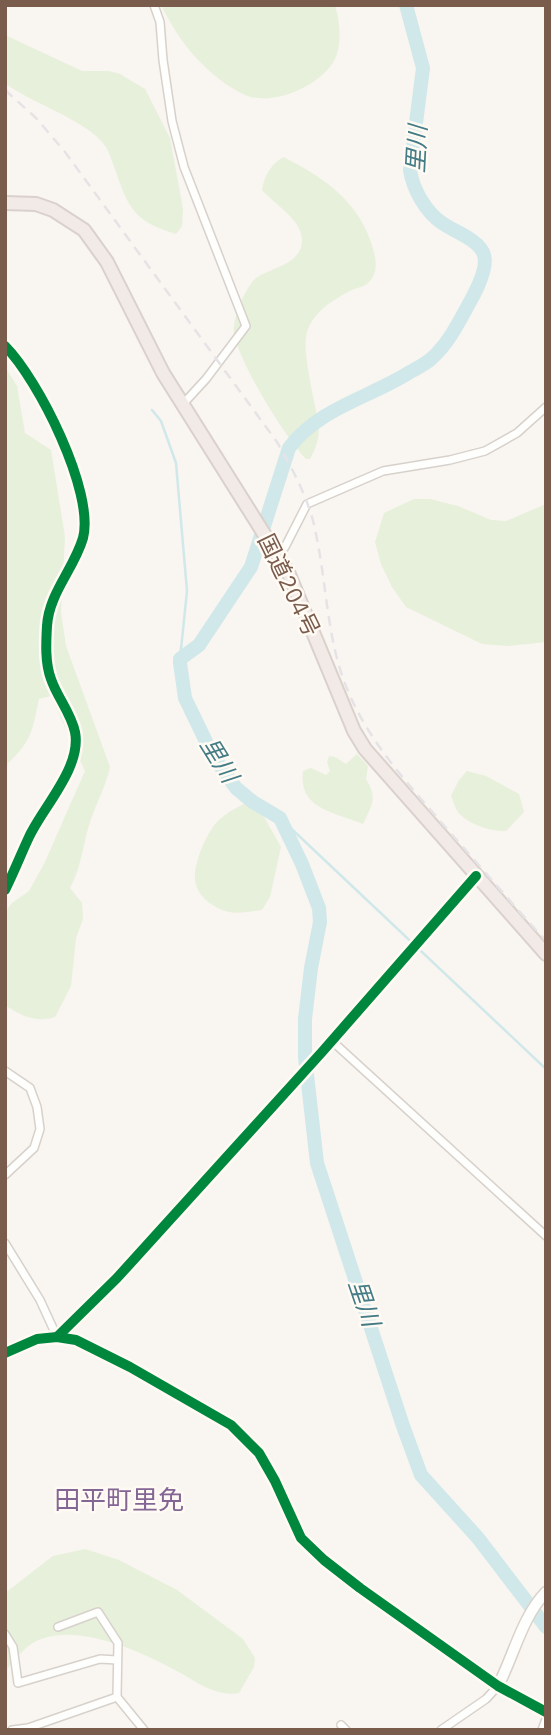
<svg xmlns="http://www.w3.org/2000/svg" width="551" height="1735" font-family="'IBM Plex Sans','Noto Sans JP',sans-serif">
  <rect width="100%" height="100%" fill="#f9f5f0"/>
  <!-- green -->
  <g fill="#e7f0db">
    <path d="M 161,5 L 335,5 C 340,22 342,43 335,59 C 322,85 273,107 245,95 C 207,77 179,42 161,5 Z"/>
    <path d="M 5,35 L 82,71 L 109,71 L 120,74 L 145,89 L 170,138 L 183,209 L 182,226 L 176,234 C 137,222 129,211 116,172 C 113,164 110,154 106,147 C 88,120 32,104 5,83 Z"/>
    <path d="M 283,157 C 324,177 361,203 373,249 C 377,261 378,275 367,284 C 362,288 353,288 348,292 C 331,301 313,313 307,332 C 301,352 316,404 319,427 C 319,439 316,448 310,459 L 306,459 C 285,437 239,363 234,333 C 232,320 245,288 255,279 C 270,267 303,265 302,239 C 301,219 274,204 262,190 C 265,174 270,166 283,157 Z"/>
    <path d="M 5,367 L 17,386 L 25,433 L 51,450 L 65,537 L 61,612 L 66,646 L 110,767 C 106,786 97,801 91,819 C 83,842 82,866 70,888 L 82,903 L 83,919 L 76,938 L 71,986 L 55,1017 C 36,1023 21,1016 5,1005 L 5,912 L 12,903 L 29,891 L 44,864 L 85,771 L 51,696 L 39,699 C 32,733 31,742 5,766 Z"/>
    <path d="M 414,499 L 430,499 L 458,506 L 491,520 L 506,521 L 546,504 L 546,642 L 508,646 L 482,644 L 406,607 L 392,587 L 381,564 L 375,542 L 384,513 Z"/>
    <path d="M 357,754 L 368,766 L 366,779 C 378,799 372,804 363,824 C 336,812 298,810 303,771 L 311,768 L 326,775 L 330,771 L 327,762 L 329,756 L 335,757 L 346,764 Z"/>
    <path d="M 467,771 L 486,776 L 519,794 L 524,812 L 506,831 C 492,832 467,824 458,812 C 455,808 453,800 451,796 L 459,780 Z"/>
    <path d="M 248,802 L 259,808 L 281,847 L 270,897 L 262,910 C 252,911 240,914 229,912 C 216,909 200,899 196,885 C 191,869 205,836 216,823 C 224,814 237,807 248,802 Z"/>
    <path d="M 85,1549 L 119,1560 L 177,1590 L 243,1639 L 255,1658 L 254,1667 L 239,1693 C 214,1697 196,1681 175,1670 C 141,1651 80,1624 41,1639 C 25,1645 16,1659 5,1671 L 5,1593 L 53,1556 Z"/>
  </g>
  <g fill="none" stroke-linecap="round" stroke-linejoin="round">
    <!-- stream -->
    <g stroke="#d0e8ea" stroke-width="2.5">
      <path d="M 152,410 L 161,421 L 176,463 L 187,591 L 180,659"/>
      <path d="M 280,818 L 546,1069"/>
    </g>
    <!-- river -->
    <path stroke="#d0e8ea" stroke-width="14" d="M 406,5 L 423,68 L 410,170 C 413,190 426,212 442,223 C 455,232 480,240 484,255 C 488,268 477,289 471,300 C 460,320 449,343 432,358 C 426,364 417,368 410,372 C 369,398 319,408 289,448 L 251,567 L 199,645 L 180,659 L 180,663 L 185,698 L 213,756 L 236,788 L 253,802 L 280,818 L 302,864 L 319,908 L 320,922 L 311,968 L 305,1019 L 305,1057 L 317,1163 L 403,1426 L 421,1475 L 478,1538 L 546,1627"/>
    <!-- street casing -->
    <g stroke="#d7d1cb" stroke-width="10">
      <g id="street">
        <path d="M 154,5 L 160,22 L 163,60 L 172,121 L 184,167 L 246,326 L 206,379 L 183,404"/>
        <path d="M 5,346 C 38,379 95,492 83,538 C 74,569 49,593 47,626 C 46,643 45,663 51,679 C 57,697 71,713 75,732 C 82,767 43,807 29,837 C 21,854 14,872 5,890"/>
        <path d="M 279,555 L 285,547 L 307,504 L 383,471 L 450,460 L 485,451 L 517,433 L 546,407"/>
        <path d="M 332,1041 L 546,1236"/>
        <path d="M 5,1071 L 30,1088 L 37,1107 L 40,1129 L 34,1148 L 5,1175"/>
        <path d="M 5,1243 L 40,1300 L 57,1337"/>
        <path d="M 57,1337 L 117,1278 L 322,1052 L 476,876"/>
        <path d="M 5,1353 L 37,1339 L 57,1337 L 76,1340 L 130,1367 L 231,1425 L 259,1453 L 275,1481 L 301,1538 L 324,1560 L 360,1588 L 498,1686 L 546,1712"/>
        <path d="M 58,1627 L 98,1612 L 118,1643 L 117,1697 L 144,1730"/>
        <path d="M 5,1634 L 13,1647 L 18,1683 L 100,1659 L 117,1660"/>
        <path d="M 341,1725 L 346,1730"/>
        <path d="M 12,1730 L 28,1728 L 117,1697"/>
        <path d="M 441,1730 L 486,1699 L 498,1686"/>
        <path d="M 542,1730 L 546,1719"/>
      </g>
    </g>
    <!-- secondary casing -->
    <g stroke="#d9d2cb" stroke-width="13">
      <path id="secondary" d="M 498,1686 C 514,1655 522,1617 546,1592"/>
    </g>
    <!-- highway casing -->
    <g stroke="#dad1cc" stroke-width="16">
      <path id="highway" d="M 5,203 L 36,204 L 53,210 L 84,230 L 107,262 L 163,373 L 288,572 L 354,731 L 365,749 L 546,954"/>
    </g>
    <!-- street -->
    <use href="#street" stroke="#fefefd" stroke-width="7"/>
    <!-- secondary -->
    <use href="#secondary" stroke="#fefefd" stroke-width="10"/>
    <!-- highway -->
    <use href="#highway" stroke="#f2eae7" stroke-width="12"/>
    <!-- rail -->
    <path stroke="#e6e3e7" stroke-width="2.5" stroke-dasharray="10 7" stroke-linecap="butt" d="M 5,90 L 36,118 L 65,152 L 277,442 C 293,470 310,501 316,534 C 327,586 327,642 348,691 C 370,744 410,786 447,829 C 480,866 512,904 546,941"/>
    <!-- cycleway casing -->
    <g stroke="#fffaf3" stroke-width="15">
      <g id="cycleway">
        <path d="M 5,346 C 38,379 95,492 83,538 C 74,569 49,593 47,626 C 46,643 45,663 51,679 C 57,697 71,713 75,732 C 82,767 43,807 29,837 C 21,854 14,872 5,890"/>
        <path d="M 57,1337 L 117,1278 L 322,1052 L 476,876"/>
        <path d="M 5,1353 L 37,1339 L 57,1337 L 76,1340 L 130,1367 L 231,1425 L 259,1453 L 275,1481 L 301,1538 L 324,1560 L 360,1588 L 498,1686 L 546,1712"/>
      </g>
    </g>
    <!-- cycleway -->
    <use href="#cycleway" stroke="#00873e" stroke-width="10"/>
  </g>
  <g text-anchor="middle" stroke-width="5" stroke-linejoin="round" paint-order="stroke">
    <!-- street labels -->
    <g font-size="23" fill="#7a5c4d" stroke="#fffaf3">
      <text transform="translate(289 585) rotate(64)" y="8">国道204号</text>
    </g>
    <!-- water labels -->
    <g font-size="24" font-style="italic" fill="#437c86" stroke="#fffaf3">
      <text transform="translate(417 149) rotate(-87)" y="8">里川</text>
      <text transform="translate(219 760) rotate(58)" y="8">里川</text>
      <text transform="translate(364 1303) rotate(71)" y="8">里川</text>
    </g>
    <!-- quarter labels -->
    <g font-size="26" fill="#846695" stroke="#fffaf3">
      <text x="119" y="1509">田平町里免</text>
    </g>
  </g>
  <!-- border -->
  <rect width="551" height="1735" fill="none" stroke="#7a5c4d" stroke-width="14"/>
</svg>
